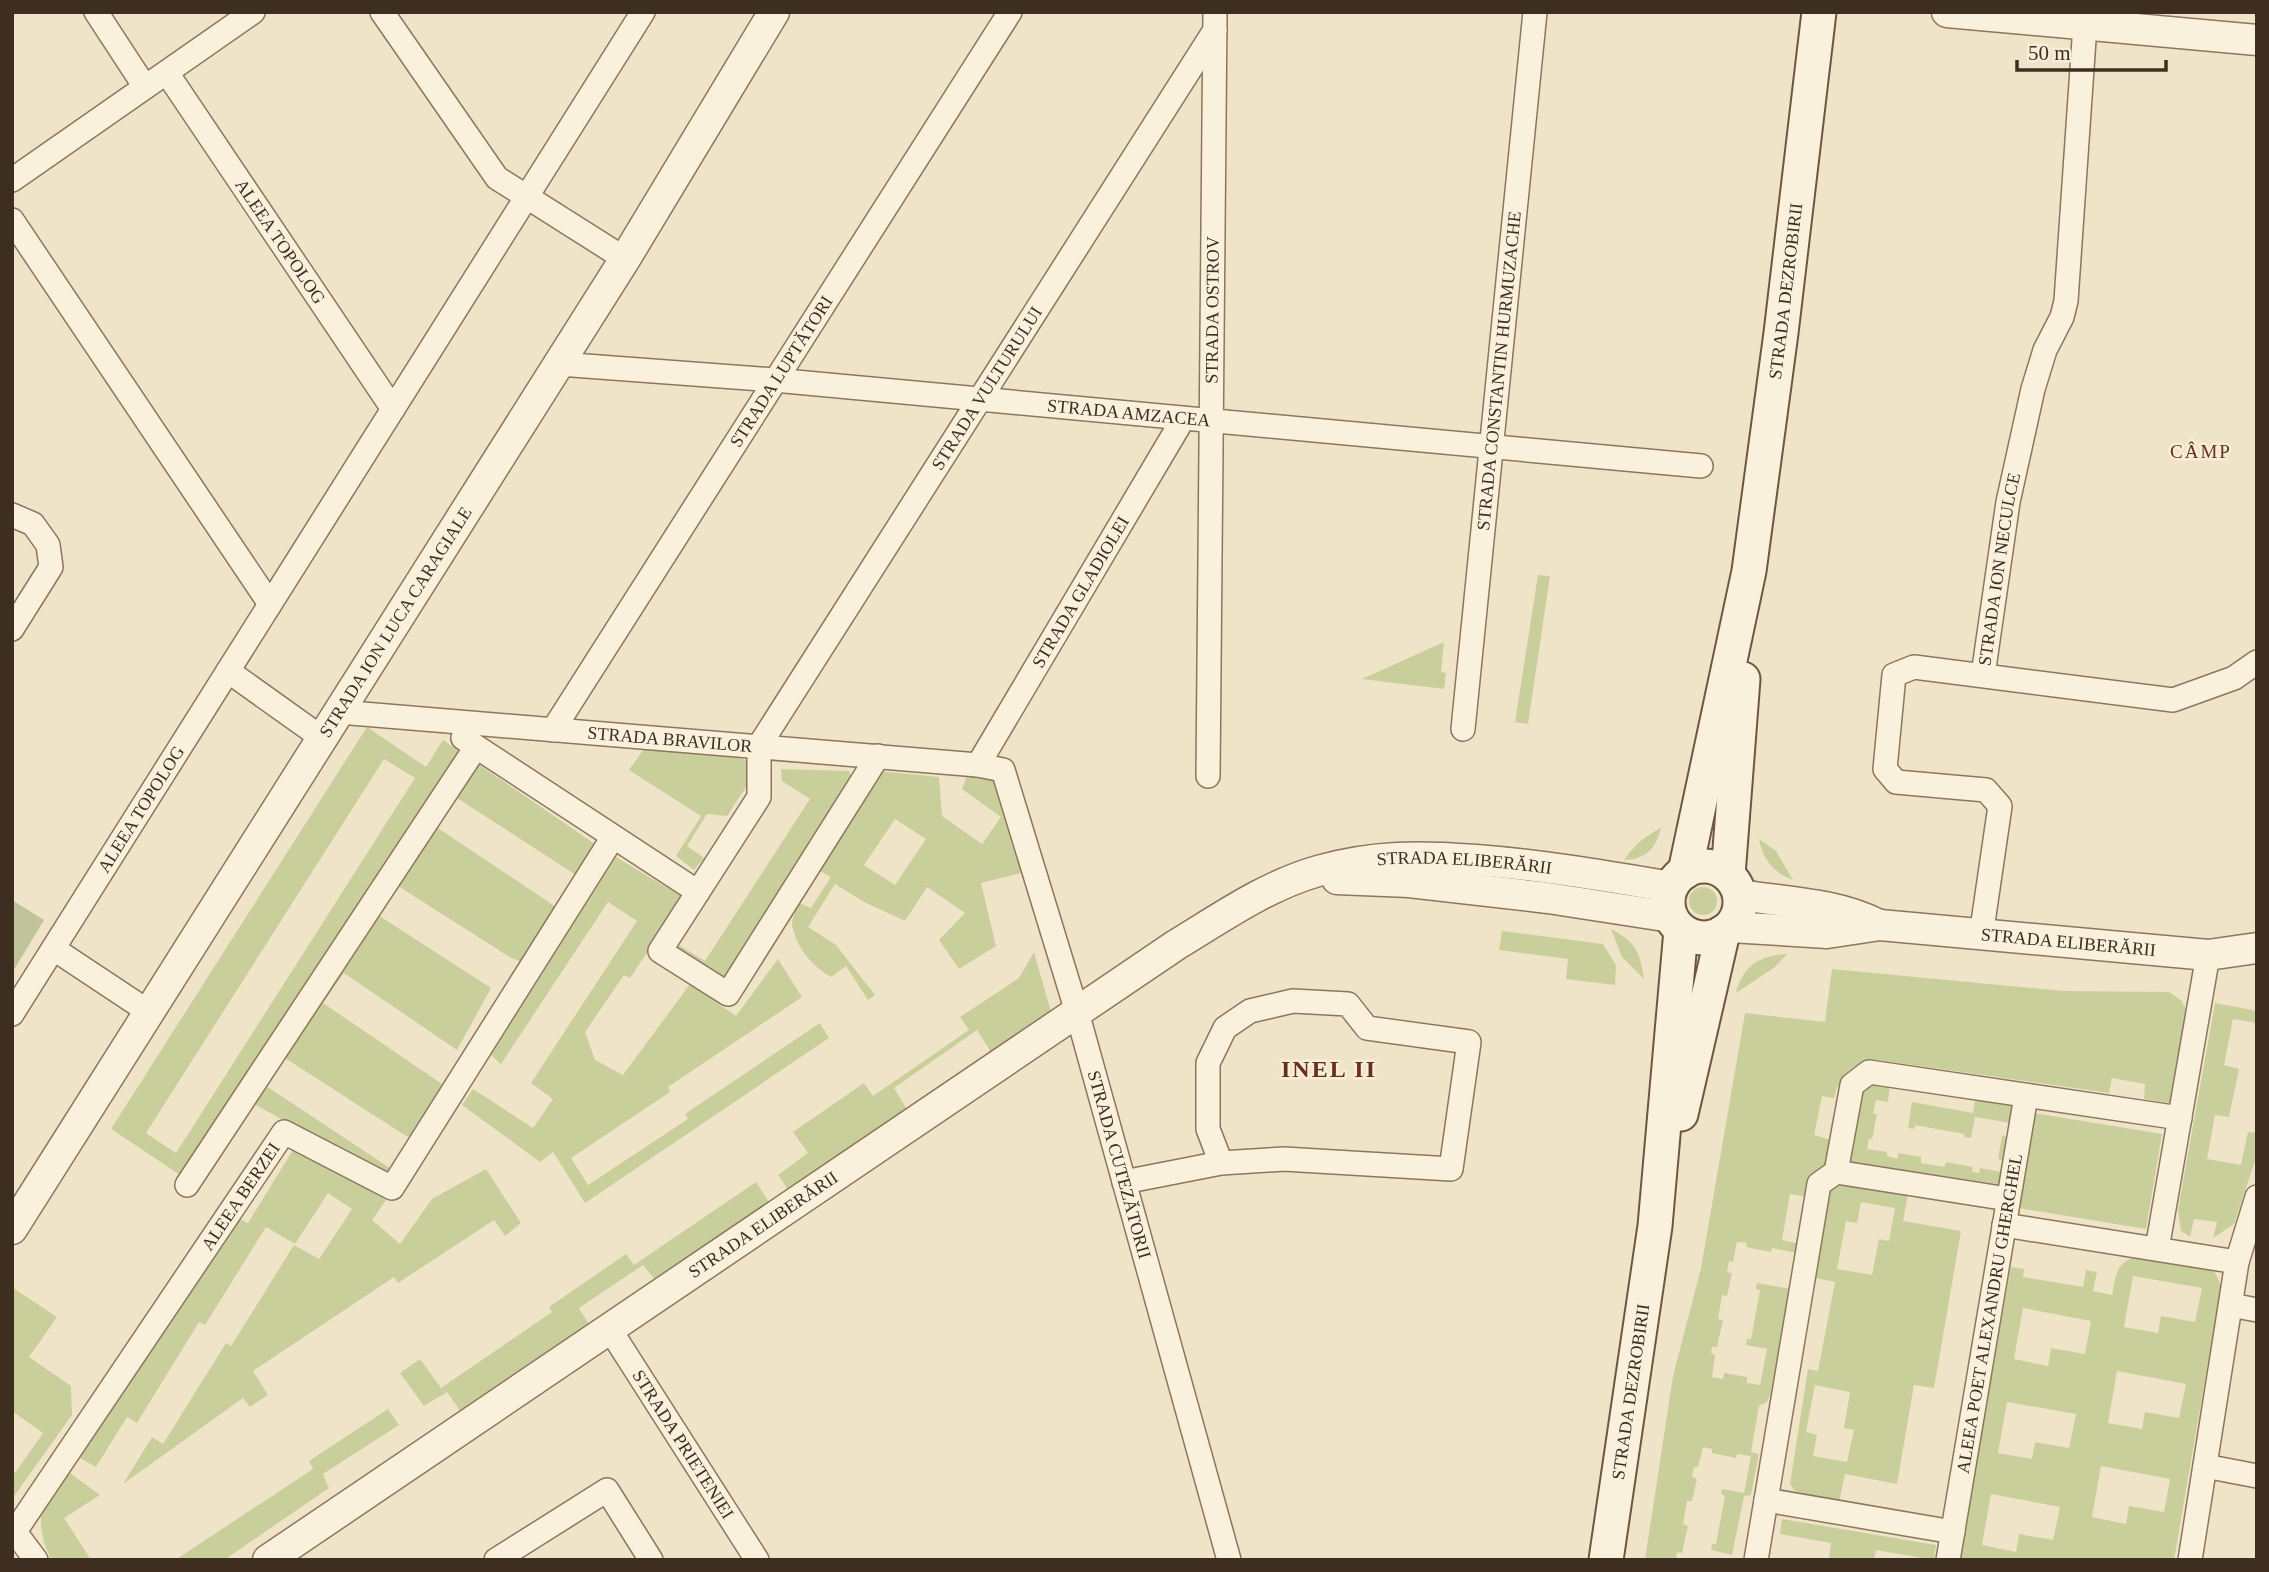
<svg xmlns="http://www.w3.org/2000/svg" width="2269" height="1572" font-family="Georgia,serif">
  <rect width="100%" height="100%" fill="#f0e4c8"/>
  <!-- green -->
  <g fill="#c9cf9b" fill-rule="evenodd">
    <path d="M 1538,575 L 1550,576 L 1528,724 L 1515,722 Z"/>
    <path d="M 1444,642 L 1441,672 L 1446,673 L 1444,689 L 1362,679 Z"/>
    <path d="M 367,727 L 426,767 L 443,740 L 595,844 L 576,875 L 454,796 L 435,826 L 556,907 L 523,962 L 511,958 L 398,886 L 378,915 L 491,988 L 457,1050 L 344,973 L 323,1003 L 442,1084 L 410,1136 L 406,1136 L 285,1058 L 266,1086 L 393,1170 L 388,1178 L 252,1103 L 183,1177 L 111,1129 ZM 384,759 L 415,778 L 176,1153 L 146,1133 Z"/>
    <path d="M 646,746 L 739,757 L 752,764 L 750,781 L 727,816 L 707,814 L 687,846 L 704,858 L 694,870 L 676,856 L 701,816 L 629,770 Z"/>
    <path d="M 781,769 L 849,771 L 854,783 L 724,984 L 672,953 L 677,944 L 705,961 L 810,799 L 782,781 Z"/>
    <path d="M 878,771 L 939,777 L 942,816 L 982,844 L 1001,817 L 962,789 L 969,771 L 1005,786 L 1021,873 L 981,883 L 996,946 L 959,969 L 939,940 L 965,913 L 927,887 L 905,921 L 864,902 L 835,884 L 808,927 L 836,945 L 875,995 L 868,1000 L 846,966 L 831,977 C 812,966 796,948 792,924 C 792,918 796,909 799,903 L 811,908 L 831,877 L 820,871 ZM 895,819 L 926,839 L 895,885 L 864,865 Z"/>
    <path d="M 1661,828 C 1656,849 1646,859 1624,860 C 1635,844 1645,836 1661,828 Z"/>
    <path d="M 1759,839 L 1776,851 L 1793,880 C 1773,872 1763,860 1759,839 Z"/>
    <path d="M 616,857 L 684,898 L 630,978 L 624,975 L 585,1032 L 595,1060 L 623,1075 L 690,984 L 736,1016 L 778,959 L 802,997 L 668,1087 L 670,1092 L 571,1158 L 588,1185 L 688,1119 L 685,1114 L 820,1023 L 829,1038 L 585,1203 L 553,1152 L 540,1162 L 462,1105 L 473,1089 L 533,1128 L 553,1099 L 531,1083 L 637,921 L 608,902 L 501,1064 L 491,1055 Z"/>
    <circle cx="1703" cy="901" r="14"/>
    <path d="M 1611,929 C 1636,942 1640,952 1644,979 L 1622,957 Z"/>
    <path d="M 1502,931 L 1603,944 L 1616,965 L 1615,985 L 1566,979 L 1568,959 L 1499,950 Z"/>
    <path d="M 1034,952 L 1051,1012 L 992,1054 L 977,1030 L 894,1088 L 908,1111 L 789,1191 L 778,1175 L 808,1153 L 793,1132 L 864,1083 L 873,1096 L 969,1030 L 960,1017 L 1019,978 Z"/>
    <path d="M 1787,954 L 1775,967 L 1736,993 C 1742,966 1761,955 1787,954 Z"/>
    <path d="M 1832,969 L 2064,991 L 2169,992 L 2182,1001 L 2187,1012 L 2175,1104 L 2144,1099 L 2145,1084 L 2112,1078 L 2109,1093 L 1878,1060 C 1851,1065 1841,1071 1834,1098 L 1822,1096 L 1814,1135 L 1831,1140 L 1824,1169 L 1808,1197 L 1790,1194 L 1782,1240 L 1800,1244 L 1798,1253 L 1772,1248 L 1771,1252 L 1746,1247 L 1747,1243 L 1737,1242 L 1733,1262 L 1729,1261 L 1727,1272 L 1732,1273 L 1727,1296 L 1722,1295 L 1718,1319 L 1723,1320 L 1717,1347 L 1712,1347 L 1711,1353 L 1715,1355 L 1712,1377 L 1723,1379 L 1724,1373 L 1747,1377 L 1747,1383 L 1760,1385 L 1767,1349 L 1746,1345 L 1747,1339 L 1751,1339 L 1760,1290 L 1756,1289 L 1757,1283 L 1791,1289 L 1770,1395 L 1767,1402 L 1759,1406 L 1751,1452 L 1759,1454 L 1751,1495 L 1744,1496 L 1732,1555 L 1711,1550 L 1712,1544 L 1716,1544 L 1725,1496 L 1721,1494 L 1722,1489 L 1744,1493 L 1751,1456 L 1737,1454 L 1736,1458 L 1712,1453 L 1712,1449 L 1703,1447 L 1698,1467 L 1694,1467 L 1692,1477 L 1697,1479 L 1692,1501 L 1687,1501 L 1683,1524 L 1688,1526 L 1682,1553 L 1677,1552 L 1676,1559 L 1679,1560 L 1645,1560 L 1673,1376 L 1701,1268 L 1745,1013 L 1825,1022 Z"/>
    <path d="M 2215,1003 L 2257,1011 L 2257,1023 L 2233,1019 L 2224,1065 L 2239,1069 L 2229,1117 L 2215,1115 L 2207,1159 L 2241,1165 L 2248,1132 L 2257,1133 L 2257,1155 L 2234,1224 L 2213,1238 L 2217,1222 L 2194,1219 L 2190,1237 L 2181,1231 L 2178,1210 Z"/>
    <path d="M 1870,1082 L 1890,1084 L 1888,1102 L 1876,1100 L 1873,1114 L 1877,1114 L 1872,1139 L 1869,1139 L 1867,1149 L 1887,1152 L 1887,1156 L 1897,1159 L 1899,1153 L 1921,1157 L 1921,1163 L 1944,1167 L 1946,1162 L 1973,1167 L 1972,1172 L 1979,1173 L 1980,1168 L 2002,1172 L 2004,1161 L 1998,1159 L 2002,1136 L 2009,1137 L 2011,1123 L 1975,1117 L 1971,1138 L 1964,1137 L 1964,1134 L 1915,1125 L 1914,1129 L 1908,1128 L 1912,1102 L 1973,1113 L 1976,1096 L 2018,1102 L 2004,1185 L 1846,1161 L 1862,1086 Z"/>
    <path d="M 2034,1113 L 2162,1134 L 2146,1229 L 2018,1208 Z"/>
    <path d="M 296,1145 L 386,1200 L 372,1220 L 400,1244 L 432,1199 L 486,1169 L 521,1223 L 505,1236 L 494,1220 L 398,1283 L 394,1277 L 253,1371 L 268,1395 L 250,1407 L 243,1398 L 123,1484 L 152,1437 L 163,1444 L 226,1343 L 231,1346 L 294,1245 L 319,1259 L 352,1209 L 328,1193 L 295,1244 L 266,1227 L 205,1325 L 199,1322 L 137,1423 L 127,1417 L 96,1467 L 78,1457 L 238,1218 L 248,1223 Z"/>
    <path d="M 756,1182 L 772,1207 L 659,1284 L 643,1265 L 579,1308 L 590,1326 L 461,1412 L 447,1392 L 424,1406 L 400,1373 L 420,1359 L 441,1388 L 552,1312 L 549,1307 L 626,1254 L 634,1265 Z"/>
    <path d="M 1845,1182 L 1908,1193 L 1903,1221 L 1961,1231 L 1934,1388 L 1914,1385 L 1897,1484 L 1845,1474 L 1839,1502 L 1795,1491 L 1790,1484 L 1808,1369 L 1818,1371 L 1835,1282 L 1816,1278 L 1830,1190 L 1836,1184 ZM 1861,1202 L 1895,1208 L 1889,1241 L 1879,1239 L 1872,1275 L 1837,1269 L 1846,1221 L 1857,1223 ZM 1815,1385 L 1850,1392 L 1844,1428 L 1854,1430 L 1847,1462 L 1813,1456 L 1817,1435 L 1806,1432 Z"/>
    <path d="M 2135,1257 L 2209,1267 L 2216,1274 L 2221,1286 L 2174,1560 L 1958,1560 L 2011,1267 L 2024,1269 L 2023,1277 L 2083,1287 L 2086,1270 L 2097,1272 L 2093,1291 L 2112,1295 C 2116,1277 2115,1263 2135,1257 ZM 2133,1276 L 2202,1288 L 2195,1322 L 2161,1316 L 2158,1333 L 2124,1327 ZM 2023,1308 L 2091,1321 L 2085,1354 L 2051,1348 L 2048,1366 L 2014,1359 ZM 2117,1371 L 2186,1384 L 2179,1418 L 2145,1412 L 2142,1429 L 2108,1423 ZM 2007,1402 L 2076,1414 L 2069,1448 L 2035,1442 L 2032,1459 L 1998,1453 ZM 2101,1466 L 2170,1479 L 2164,1512 L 2129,1506 L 2126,1524 L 2092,1517 ZM 1991,1494 L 2060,1507 L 2053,1540 L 2019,1534 L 2016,1552 L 1982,1545 Z"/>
    <path d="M 13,1288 L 57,1317 L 29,1357 L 71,1386 L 72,1415 L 12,1499 L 12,1471 L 15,1473 L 43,1433 L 12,1411 Z"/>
    <path d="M 388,1409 L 399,1425 L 323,1474 L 329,1488 L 224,1560 L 175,1560 L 313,1469 L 309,1461 Z"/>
    <path d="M 70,1473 L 100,1495 L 64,1518 L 91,1560 L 52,1560 C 41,1543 40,1522 41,1503 Z"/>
    <path d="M 1782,1519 L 1936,1545 L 1934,1560 L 1876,1550 L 1874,1560 L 1829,1560 L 1831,1543 L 1780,1534 Z"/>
  </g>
  <!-- cemetery -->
  <path fill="#bfc49a" d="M 12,900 L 44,920 L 12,973 Z"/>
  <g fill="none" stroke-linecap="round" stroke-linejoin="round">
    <!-- minor casing -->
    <g stroke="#8d765c" stroke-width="26">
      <g id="minor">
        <path d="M 96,12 L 145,87"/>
        <path d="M 382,12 L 497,178 L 625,259"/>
        <path id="s1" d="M 167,73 L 393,409"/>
        <path d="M 12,180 L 253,12"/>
        <path d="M 12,220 L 270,604"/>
        <path id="s2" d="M 559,364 L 774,380 L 1701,466"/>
        <path d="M 12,515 L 33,524 L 48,545 L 51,567 L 12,629"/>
        <path d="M 228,671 L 322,738"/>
        <path id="s3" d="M 1983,675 L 2008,502 L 2033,389 L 2045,350 L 2062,317 L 2066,301 L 2085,25"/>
        <path id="s4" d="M 339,712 L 978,765 L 1003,770 L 1077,1012 L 1229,1560"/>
        <path id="s5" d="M 1463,729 L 1535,12"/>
        <path id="s6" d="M 553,730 L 1010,12"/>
        <path d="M 463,738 L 698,892"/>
        <path id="s7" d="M 878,756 L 728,994 L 660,951 L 759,797 L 759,746 L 1215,30"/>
        <path id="s8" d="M 978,765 L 1183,419"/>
        <path id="s9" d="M 1208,776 L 1215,12"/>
        <path d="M 1981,936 L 2000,806 L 1986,790 L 1896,782 L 1885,769 L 1894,675 L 1914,667 L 2173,700 L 2234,678 L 2257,662"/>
        <path d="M 54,949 L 149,1012"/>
        <path id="s10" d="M 12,1014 L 643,12"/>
        <path d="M 1836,1172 L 2008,1199"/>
        <path d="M 1124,1182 L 1221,1163 L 1284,1159 L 1451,1169 L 1469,1042 L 1367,1028 L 1348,1004 L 1293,1001 L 1250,1011 L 1225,1028 L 1208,1063 L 1208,1129 L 1221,1163"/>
        <path d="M 187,1185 L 476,747"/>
        <path d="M 2004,1225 L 2237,1262"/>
        <path d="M 2157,1249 L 2208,955"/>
        <path d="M 2231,1305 L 2257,1310"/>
        <path id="s11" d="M 609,1328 L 757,1560"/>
        <path d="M 2205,1466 L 2257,1476"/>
        <path d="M 1766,1500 L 1953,1532"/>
        <path d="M 12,1528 L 36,1560"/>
        <path id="s12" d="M 16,1530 L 284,1132 L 392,1188 L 613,837"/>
        <path d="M 496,1560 L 607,1490 L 651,1560"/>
        <path d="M 1756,1560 L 1819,1184 L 1836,1172 L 1852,1085 L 1869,1072 L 2180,1118"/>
        <path id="s13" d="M 1948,1560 L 2026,1096"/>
        <path d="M 2190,1560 L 2237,1262 L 2257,1197"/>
      </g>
    </g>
    <!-- tertiary casing -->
    <g stroke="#8d765c" stroke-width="33">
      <g id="tertiary">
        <path d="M 1947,12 L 2257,40"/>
        <path d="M 1337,879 L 1409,882 L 1548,898 L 1671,917"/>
        <path d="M 1739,895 C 1785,902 1835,903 1877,924"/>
        <path id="s14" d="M 1730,927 L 1827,933 L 1880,925 L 2208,955 L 2257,948"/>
        <path id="s15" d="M 12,1229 L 625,259 L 774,12"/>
        <path id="s16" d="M 268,1560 L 1176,945 C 1222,917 1266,886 1318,871 C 1374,855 1419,856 1476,860 C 1542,865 1606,876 1671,887"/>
      </g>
    </g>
    <!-- secondary casing -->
    <g stroke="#6f573f" stroke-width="37">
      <g id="secondary">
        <circle cx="1704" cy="902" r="36"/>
        <path id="s17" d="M 1685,872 L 1749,571 L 1781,333 L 1819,12"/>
        <path d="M 1728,875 L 1743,679"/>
        <path d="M 1681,1114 L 1723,932"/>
        <path id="s18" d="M 1606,1560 L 1655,1226 L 1681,930"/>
      </g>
    </g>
    <!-- minor -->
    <use href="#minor" stroke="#faf1dc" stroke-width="23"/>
    <!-- tertiary -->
    <use href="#tertiary" stroke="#faf1dc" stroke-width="30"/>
    <!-- secondary -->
    <use href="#secondary" stroke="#faf1dc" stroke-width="33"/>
  </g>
  <g text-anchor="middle" stroke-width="5" stroke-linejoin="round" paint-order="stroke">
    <!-- street labels -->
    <g font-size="18" fill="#3d2e20" stroke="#f7eed8">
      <text dy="6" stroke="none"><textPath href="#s1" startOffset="203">ALEEA TOPOLOG</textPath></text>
      <text dy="6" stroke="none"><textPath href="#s17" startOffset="590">STRADA DEZROBIRII</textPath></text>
      <text dy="6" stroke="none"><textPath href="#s9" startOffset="466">STRADA OSTROV</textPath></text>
      <text dy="6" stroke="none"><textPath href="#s6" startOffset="425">STRADA LUPTĂTORI</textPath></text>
      <text dy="6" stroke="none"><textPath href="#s5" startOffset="360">STRADA CONSTANTIN HURMUZACHE</textPath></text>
      <text dy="6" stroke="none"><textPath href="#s7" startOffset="1020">STRADA VULTURULUI</textPath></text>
      <text dy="6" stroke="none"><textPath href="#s2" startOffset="572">STRADA AMZACEA</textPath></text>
      <text dy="6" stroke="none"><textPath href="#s3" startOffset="107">STRADA ION NECULCE</textPath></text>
      <text dy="6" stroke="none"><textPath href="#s8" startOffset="201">STRADA GLADIOLEI</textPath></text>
      <text dy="6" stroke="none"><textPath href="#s15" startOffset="718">STRADA ION LUCA CARAGIALE</textPath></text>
      <text dy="6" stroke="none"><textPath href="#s4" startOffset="332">STRADA BRAVILOR</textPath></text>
      <text dy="6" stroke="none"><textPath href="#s10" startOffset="242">ALEEA TOPOLOG</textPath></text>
      <text dy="6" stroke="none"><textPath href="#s16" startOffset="1405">STRADA ELIBERĂRII</textPath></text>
      <text dy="6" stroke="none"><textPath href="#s14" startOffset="340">STRADA ELIBERĂRII</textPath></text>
      <text dy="6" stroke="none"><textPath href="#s4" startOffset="1078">STRADA CUTEZĂTORII</textPath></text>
      <text dy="6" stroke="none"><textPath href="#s12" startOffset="402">ALEEA BERZEI</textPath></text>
      <text dy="6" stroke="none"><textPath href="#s16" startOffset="598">STRADA ELIBERĂRII</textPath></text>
      <text dy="6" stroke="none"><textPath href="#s13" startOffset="250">ALEEA POET ALEXANDRU GHERGHEL</textPath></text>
      <text dy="6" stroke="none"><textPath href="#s18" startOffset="170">STRADA DEZROBIRII</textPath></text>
      <text dy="6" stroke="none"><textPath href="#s11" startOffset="138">STRADA PRIETENIEI</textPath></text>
    </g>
    <!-- neighbourhood labels -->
    <g font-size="19" letter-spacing="2" fill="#6b2e1e" stroke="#f7eed8">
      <text x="2201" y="458">CÂMP</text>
    </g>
    <!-- district labels -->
    <g font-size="24" font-weight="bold" letter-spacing="2" fill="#6b2e1e" stroke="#f7eed8">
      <text x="1329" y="1077">INEL II</text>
    </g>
  </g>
  <!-- border -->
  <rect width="2269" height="1572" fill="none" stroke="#3d2e20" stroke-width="28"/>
  <!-- scale -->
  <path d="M2017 60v10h149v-10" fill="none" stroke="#3d2e20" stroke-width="3.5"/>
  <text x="2028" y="60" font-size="21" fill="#3d2e20" stroke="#f7eed8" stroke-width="5" paint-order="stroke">50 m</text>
</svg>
